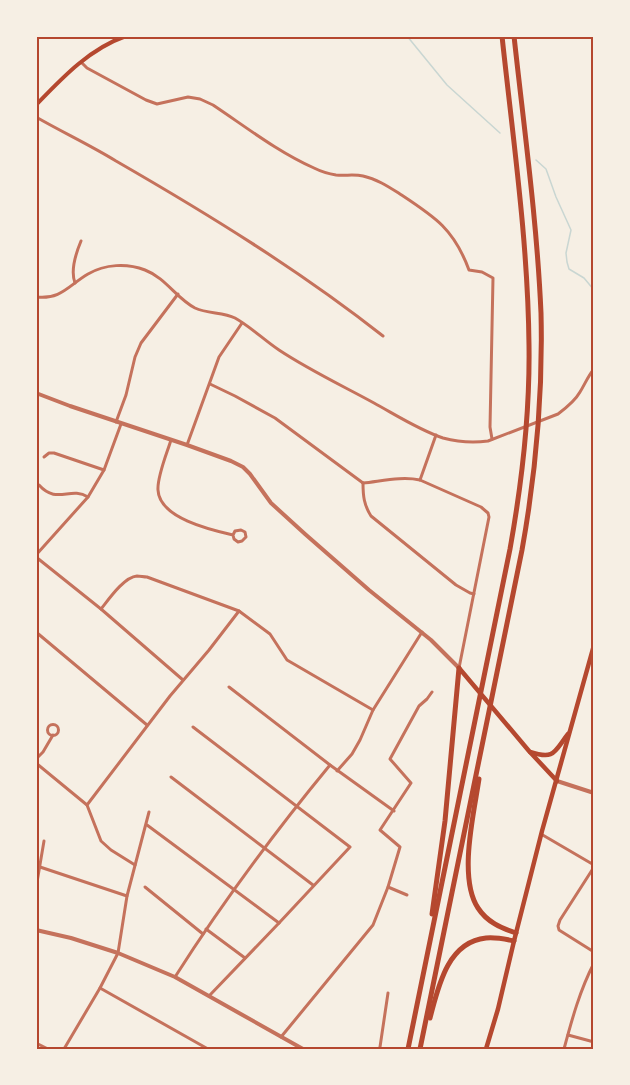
<svg xmlns="http://www.w3.org/2000/svg" width="630" height="1085" font-family="'Exo 2',sans-serif">
  <rect width="100%" height="100%" fill="#f6efe4"/>
  <g fill="none" stroke-linecap="round" stroke-linejoin="round">
    <!-- stream -->
    <g stroke="#c9d6d2" stroke-width="1.5">
      <path d="M 407,36 L 447,85 L 500,133"/>
      <path d="M 536,160 L 546,169 L 556,197 L 571,230 L 566,253 L 567,262 L 569,269 L 584,278 L 594,290"/>
    </g>
    <!-- minor -->
    <g stroke="#c5725c" stroke-width="3">
      <path d="M 81,62 L 87,68 L 146,100 L 157,104 L 188,97 L 200,99 L 213,105 C 246,127 278,152 314,168 C 320,171 329,174 336,175 C 345,176 354,174 363,176 C 377,179 389,187 400,194 C 435,217 454,229 469,270 L 482,272 L 493,278 L 490,427 L 492,439"/>
      <path d="M 36,117 C 62,132 90,145 116,161 C 208,214 299,270 383,336"/>
      <path d="M 75,283 C 70,270 76,253 81,241"/>
      <path d="M 36,297 C 61,300 69,285 88,274 C 105,264 127,263 145,270 C 166,278 176,298 195,308 C 208,314 223,312 235,318 C 251,327 264,340 279,350 C 309,370 343,386 374,403 C 396,415 419,430 443,438 C 458,442 473,443 488,441 L 558,414 C 566,408 575,401 580,392 C 585,384 588,376 594,369"/>
      <path d="M 210,384 L 235,396 L 275,418 L 363,483"/>
      <path d="M 116,422 L 126,395 L 135,357 L 141,343 L 178,294"/>
      <path d="M 171,440 C 167,453 157,477 158,490 C 159,518 211,530 233,535 L 234,539 L 238,542 L 242,541 L 246,537 L 245,532 L 241,530 L 235,531 L 233,535"/>
      <path d="M 187,445 L 219,357 L 242,323"/>
      <path d="M 44,457 L 49,453 L 54,453 L 104,470"/>
      <path d="M 420,480 L 436,435"/>
      <path d="M 363,483 C 382,481 402,476 420,480 L 481,507 L 488,513 L 489,517 L 459,668"/>
      <path d="M 363,483 C 363,496 364,505 371,516 L 456,585 L 470,593 L 474,594"/>
      <path d="M 39,485 C 57,505 70,486 88,497"/>
      <path d="M 36,555 L 88,497 L 104,470 L 121,424"/>
      <path d="M 36,557 L 101,609 L 183,680"/>
      <path d="M 101,609 C 109,599 124,577 137,576 C 140,576 144,577 147,577 L 239,611 L 270,634 L 287,660 L 373,710"/>
      <path d="M 36,632 L 147,725"/>
      <path d="M 229,687 L 330,765 L 394,811"/>
      <circle cx="53" cy="730" r="5.5"/>
      <path d="M 193,727 L 350,847 L 279,923 L 209,996"/>
      <path d="M 36,759 L 43,752 L 53,735"/>
      <path d="M 36,763 L 87,805 L 101,841 L 111,850 L 135,865"/>
      <path d="M 337,771 L 352,754 L 360,740 L 373,710 L 422,632"/>
      <path d="M 171,777 L 313,885"/>
      <path d="M 87,805 L 170,696 L 209,650 L 239,611"/>
      <path d="M 147,825 L 279,923"/>
      <path d="M 541,834 L 594,865"/>
      <path d="M 40,867 L 127,896"/>
      <path d="M 594,867 L 560,920 L 558,926 L 559,930 L 594,952"/>
      <path d="M 145,887 L 203,934"/>
      <path d="M 388,887 L 407,895"/>
      <path d="M 36,888 L 44,841"/>
      <path d="M 206,929 L 245,958"/>
      <path d="M 175,977 C 222,903 274,833 330,765"/>
      <path d="M 100,988 L 208,1049"/>
      <path d="M 568,1035 L 594,1042"/>
      <path d="M 281,1037 L 373,925 L 388,887 L 400,847 L 380,830 L 411,783 L 390,759 L 419,706 L 427,699 L 432,692"/>
      <path d="M 36,1043 L 48,1049"/>
      <path d="M 64,1049 L 100,988 L 118,953 L 127,896 L 149,812"/>
      <path d="M 379,1049 L 380,1047 L 388,993"/>
      <path d="M 564,1049 C 572,1019 580,990 594,963"/>
    </g>
    <!-- tertiary -->
    <g stroke="#c5725c" stroke-width="4">
      <path d="M 36,393 L 70,406 L 187,445 L 231,461 L 243,467 L 250,474 L 271,503 L 305,534 L 369,590 L 431,640 L 459,668"/>
      <path d="M 557,781 L 594,793"/>
      <path d="M 36,930 L 71,938 L 118,953 L 175,977 L 303,1049"/>
    </g>
    <!-- secondary -->
    <path stroke="#b5482f" stroke-width="4" d="M 36,105 C 62,78 89,49 126,36"/>
    <!-- primary -->
    <g stroke="#b5482f" stroke-width="4.5">
      <path d="M 459,668 L 529,751 L 557,781"/>
      <path d="M 530,752 C 555,760 554,752 568,734"/>
      <path d="M 486,1049 L 498,1009 L 514,941 L 542,831 L 594,645"/>
    </g>
    <!-- motorway -->
    <g stroke="#b5482f" stroke-width="5">
      <path d="M 479,779 C 474,813 458,878 478,908 C 487,922 501,928 516,933"/>
      <path d="M 432,914 L 445,821 L 459,668"/>
      <path d="M 430,1018 C 438,988 447,942 486,938 C 495,937 505,939 514,941"/>
      <path d="M 408,1049 L 510,549 C 522,482 530,413 529,345 C 528,242 513,139 502,36"/>
      <path d="M 420,1049 L 522,550 C 536,472 543,393 541,313 C 537,221 524,128 514,36"/>
    </g>
  </g>
  <!-- border -->
  <rect width="630" height="1085" fill="none" stroke="#f6efe4" stroke-width="75"/>
  <rect x="38" y="38" width="554" height="1010" fill="none" stroke="#b5482f" stroke-width="2"/>
</svg>
